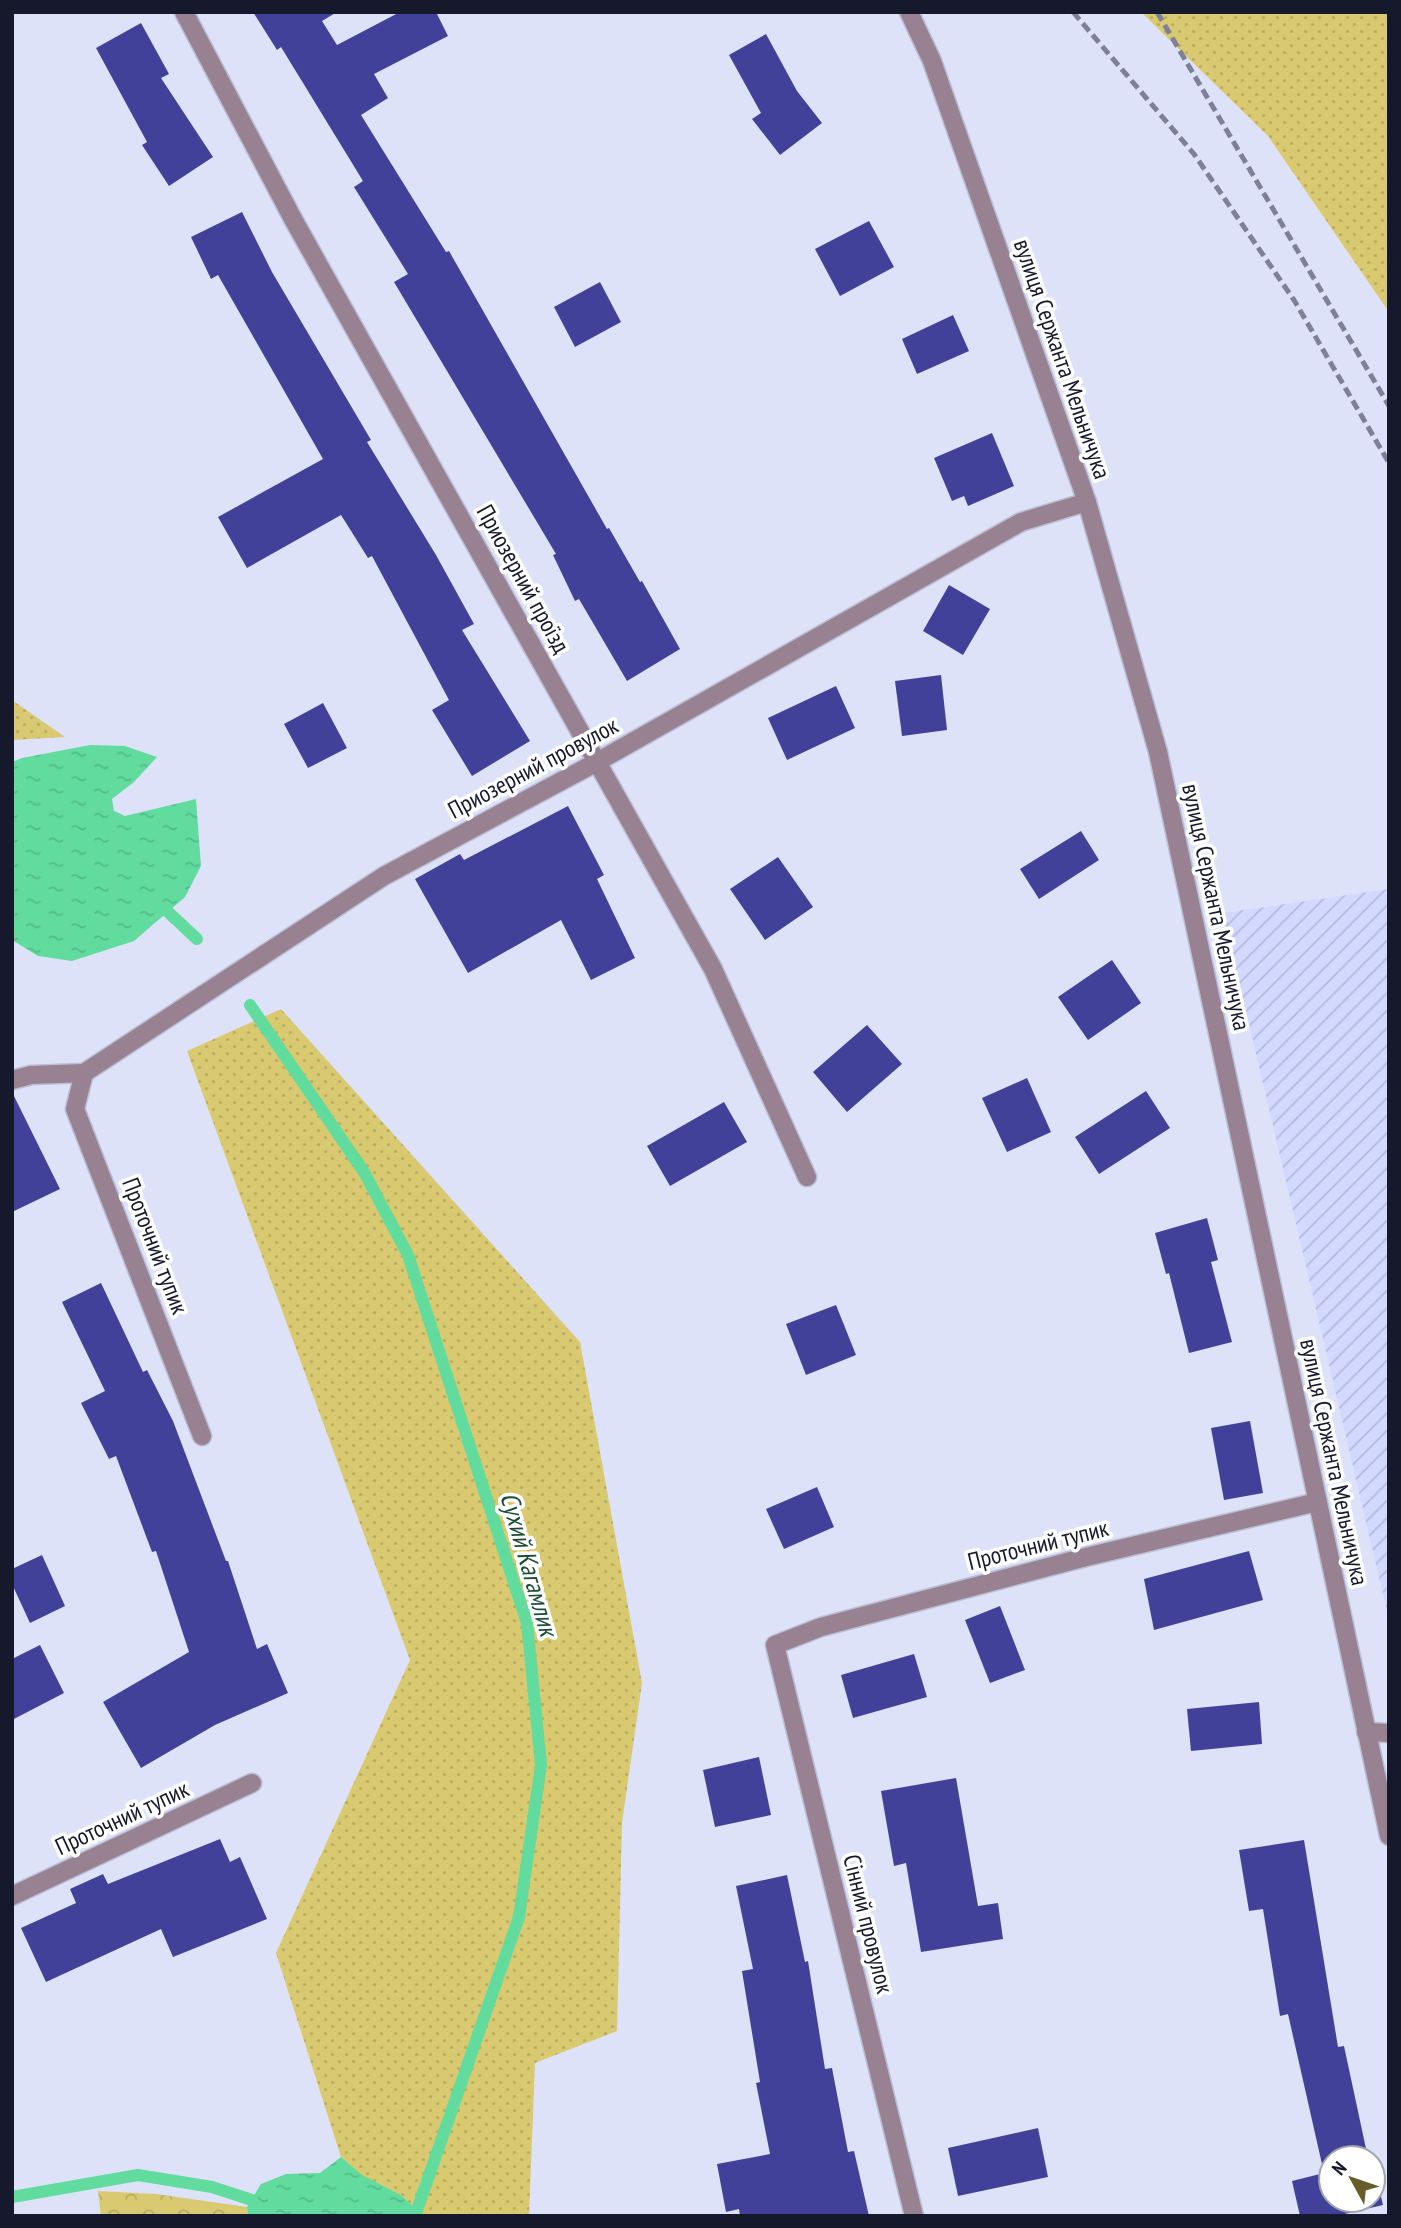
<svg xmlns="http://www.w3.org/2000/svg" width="1401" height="2228" font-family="'PT Sans Narrow',sans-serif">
  <defs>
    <pattern id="industrial-furrows" width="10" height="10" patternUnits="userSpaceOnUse" patternTransform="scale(1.75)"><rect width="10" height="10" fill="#d3d8ff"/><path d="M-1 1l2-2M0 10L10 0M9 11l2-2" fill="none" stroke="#b4b9db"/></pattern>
    <pattern id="grass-dots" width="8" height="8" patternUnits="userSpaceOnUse" patternTransform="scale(1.75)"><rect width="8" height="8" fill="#d9c970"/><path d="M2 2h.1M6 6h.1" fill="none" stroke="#baac61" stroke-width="1.8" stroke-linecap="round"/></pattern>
    <pattern id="forest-crowns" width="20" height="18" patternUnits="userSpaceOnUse" patternTransform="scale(1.75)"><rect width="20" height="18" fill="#d9c970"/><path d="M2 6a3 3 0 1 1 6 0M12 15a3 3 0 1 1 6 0" fill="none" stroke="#baac61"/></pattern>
    <pattern id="water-ripples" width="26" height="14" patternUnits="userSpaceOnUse" patternTransform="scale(1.75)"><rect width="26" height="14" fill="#61db9e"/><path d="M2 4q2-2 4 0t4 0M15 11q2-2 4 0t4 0" fill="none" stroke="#54bb88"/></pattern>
  </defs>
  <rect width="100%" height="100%" fill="#dee2f9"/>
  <!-- industrial -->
  <path fill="url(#industrial-furrows)" d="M 1389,889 L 1389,1620 L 1223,913 Z"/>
  <!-- grass -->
  <g fill="url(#grass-dots)">
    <path d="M 1141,12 L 1389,12 L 1389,312 L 1268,136 Z"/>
    <path d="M 12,700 L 65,737 L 12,740 Z"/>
    <path d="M 281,1009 L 580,1342 L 642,1683 L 622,1823 L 617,2031 L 535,2063 L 529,2216 L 423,2216 L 401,2195 L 361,2175 L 341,2157 L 276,1953 L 410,1660 L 187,1051 Z"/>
  </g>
  <!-- forest -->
  <path fill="url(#forest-crowns)" d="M 98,2191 L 156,2194 L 247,2207 L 248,2216 L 101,2216 Z"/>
  <!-- water -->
  <g fill="url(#water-ripples)">
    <path d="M 90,745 L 125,746 L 157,757 L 134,782 L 112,799 L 114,811 L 125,816 L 196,799 L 201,866 L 185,897 L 134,941 L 72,961 L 38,956 L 12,940 L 12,762 L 22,758 Z"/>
    <path d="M 341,2157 L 362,2175 L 401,2195 L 423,2216 L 248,2216 L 247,2207 L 261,2184 L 286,2174 L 320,2173 Z"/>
  </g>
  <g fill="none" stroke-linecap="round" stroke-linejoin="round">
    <!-- stream -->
    <g stroke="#61db9e" stroke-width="12">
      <path d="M 155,904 L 168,912 L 197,939"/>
      <path d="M 250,1005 L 364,1172 L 408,1255 L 527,1623 L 541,1765 L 519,1917 L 415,2216"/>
      <path d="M 12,2197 L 138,2175 L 212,2187 L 252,2200"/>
    </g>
  </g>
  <!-- building -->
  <g fill="#42419a">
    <path d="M 253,12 L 337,12 L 322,21 L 337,45 L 400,12 L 436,12 L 448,36 L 374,74 L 388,98 L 361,115 L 446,252 L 449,251 L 607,529 L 609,528 L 640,582 L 642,581 L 680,649 L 627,681 L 579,599 L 575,601 L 553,555 L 556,554 L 394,282 L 408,274 L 354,187 L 363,181 L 281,47 L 277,50 Z"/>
    <path d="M 141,23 L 169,74 L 161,78 L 213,157 L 169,186 L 142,145 L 147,142 L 96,48 Z"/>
    <path d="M 766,34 L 797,91 L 822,123 L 780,155 L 752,119 L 761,113 L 729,55 Z"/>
    <path d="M 242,212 L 272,272 L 371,440 L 367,442 L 436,555 L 474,624 L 462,630 L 530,741 L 472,776 L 432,710 L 449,700 L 372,556 L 368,558 L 341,515 L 247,568 L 218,517 L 323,459 L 218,275 L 211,279 L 191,237 Z"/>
    <path d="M 869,221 L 894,267 L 840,296 L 815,249 Z"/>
    <path d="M 600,282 L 621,322 L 575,347 L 554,307 Z"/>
    <path d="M 953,315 L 969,351 L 917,374 L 902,339 Z"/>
    <path d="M 992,433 L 1014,486 L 968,506 L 964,496 L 952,501 L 934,458 Z"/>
    <path d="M 949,585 L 990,609 L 963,655 L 923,631 Z"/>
    <path d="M 941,675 L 947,730 L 902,736 L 895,681 Z"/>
    <path d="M 836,686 L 855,728 L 787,760 L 768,718 Z"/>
    <path d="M 323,703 L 347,748 L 308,768 L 284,724 Z"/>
    <path d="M 568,806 L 604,875 L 597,879 L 635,958 L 591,980 L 561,920 L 468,973 L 415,879 L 460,854 L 464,860 Z"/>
    <path d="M 1081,831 L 1099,860 L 1039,899 L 1020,869 Z"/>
    <path d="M 778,857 L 813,907 L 765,940 L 730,889 Z"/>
    <path d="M 1112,960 L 1141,1003 L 1088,1040 L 1058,997 Z"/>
    <path d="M 867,1025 L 902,1064 L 847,1112 L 813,1072 Z"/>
    <path d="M 1027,1078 L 1051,1132 L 1007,1152 L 982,1098 Z"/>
    <path d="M 1146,1091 L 1170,1128 L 1099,1174 L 1075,1137 Z"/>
    <path d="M 12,1092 L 60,1189 L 12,1212 Z"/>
    <path d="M 724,1102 L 747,1142 L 670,1186 L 647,1146 Z"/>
    <path d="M 1207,1218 L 1218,1260 L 1211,1262 L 1232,1342 L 1189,1353 L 1169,1273 L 1166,1274 L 1155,1233 Z"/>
    <path d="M 101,1283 L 143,1372 L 147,1370 L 173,1421 L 226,1561 L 228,1561 L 257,1649 L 267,1644 L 288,1693 L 215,1725 L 141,1768 L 103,1702 L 189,1652 L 156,1551 L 152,1552 L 116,1456 L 109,1459 L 81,1403 L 105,1391 L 62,1302 Z"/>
    <path d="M 836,1305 L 856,1355 L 806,1375 L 786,1324 Z"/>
    <path d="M 1250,1421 L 1263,1493 L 1224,1500 L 1211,1428 Z"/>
    <path d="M 817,1487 L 834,1527 L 784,1549 L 766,1509 Z"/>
    <path d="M 1249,1551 L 1263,1600 L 1154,1630 L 1144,1579 Z"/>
    <path d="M 42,1555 L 65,1606 L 30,1623 L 12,1584 L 12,1569 Z"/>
    <path d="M 1000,1606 L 1025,1670 L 990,1683 L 965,1620 Z"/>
    <path d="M 40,1645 L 64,1693 L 12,1720 L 12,1659 Z"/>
    <path d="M 914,1654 L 927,1697 L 853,1718 L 841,1675 Z"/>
    <path d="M 1259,1702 L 1262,1744 L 1191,1751 L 1187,1709 Z"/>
    <path d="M 759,1757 L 771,1815 L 715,1827 L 703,1770 Z"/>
    <path d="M 956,1778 L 978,1906 L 998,1903 L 1003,1939 L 921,1952 L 906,1863 L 894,1866 L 881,1791 Z"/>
    <path d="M 220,1839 L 230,1862 L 240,1857 L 267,1919 L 173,1957 L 161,1929 L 46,1982 L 21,1928 L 76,1903 L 70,1889 L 103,1874 L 108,1884 Z"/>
    <path d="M 1304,1840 L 1338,2047 L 1344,2046 L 1368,2158 L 1331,2158 L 1331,2200 L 1373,2200 L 1373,2162 L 1383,2205 L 1336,2216 L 1300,2216 L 1292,2181 L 1324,2173 L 1288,2014 L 1280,2016 L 1263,1909 L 1249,1911 L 1239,1850 Z"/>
    <path d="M 787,1875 L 805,1962 L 808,1961 L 825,2069 L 832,2068 L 848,2152 L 854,2151 L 869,2216 L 740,2216 L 739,2209 L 726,2212 L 717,2164 L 770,2154 L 756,2083 L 760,2082 L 742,1971 L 753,1969 L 736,1886 Z"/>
    <path d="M 1038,2128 L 1048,2177 L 958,2196 L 948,2148 Z"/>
  </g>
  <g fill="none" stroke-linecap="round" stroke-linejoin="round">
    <!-- service casing -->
    <g stroke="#babed4" stroke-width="21">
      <path id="service" d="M 1366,1732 L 1389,1733"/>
    </g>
    <!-- minor casing -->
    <g stroke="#babed4" stroke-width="21">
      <g id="minor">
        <path d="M 184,12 L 293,219 L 713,969 L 807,1177"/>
        <path d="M 909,12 L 932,61 L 1087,502 L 1158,752 L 1389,1836"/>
        <path d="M 84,1073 L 75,1109 L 202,1436"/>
        <path d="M 12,1080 L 31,1075 L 84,1073 L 384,876 L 597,762 L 1021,522 L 1087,502"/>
        <path d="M 12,1896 L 252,1783"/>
        <path d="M 914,2216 L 775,1645 L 821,1627 L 1086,1557 L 1317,1502"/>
      </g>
    </g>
    <!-- service -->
    <use href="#service" stroke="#988190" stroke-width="18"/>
    <!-- minor -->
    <use href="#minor" stroke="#988190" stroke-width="18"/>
    <!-- rail -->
    <g stroke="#7d8096" stroke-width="5" stroke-dasharray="10 5" stroke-linecap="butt">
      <path d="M 1073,12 L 1194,154 L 1294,300 L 1389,463"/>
      <path d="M 1157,12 L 1389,406"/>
    </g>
  </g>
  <g text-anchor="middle" stroke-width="7" stroke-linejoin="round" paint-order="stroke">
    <!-- street labels -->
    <g font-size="24" fill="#16182c" stroke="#fff">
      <text transform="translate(1062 359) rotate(71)" y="8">вулиця Сержанта Мельничука</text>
      <text transform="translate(523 579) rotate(61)" y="8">Приозерний проїзд</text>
      <text transform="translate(533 768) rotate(-28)" y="8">Приозерний провулок</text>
      <text transform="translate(1216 907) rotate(78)" y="8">вулиця Сержанта Мельничука</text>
      <text transform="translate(155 1246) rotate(69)" y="8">Проточний тупик</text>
      <text transform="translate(1334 1462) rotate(78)" y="8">вулиця Сержанта Мельничука</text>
      <text transform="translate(1038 1545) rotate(-14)" y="8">Проточний тупик</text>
      <text transform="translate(122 1818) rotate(-25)" y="8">Проточний тупик</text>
      <text transform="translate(868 1924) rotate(76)" y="8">Сінний провулок</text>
    </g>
    <!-- water labels -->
    <g font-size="26" font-style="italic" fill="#1b4d35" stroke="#fff">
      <text transform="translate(529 1564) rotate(74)" y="9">Сухий Кагамлик</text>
    </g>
  </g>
  <!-- border -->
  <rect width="1401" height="2228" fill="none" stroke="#16182c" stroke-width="28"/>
  <!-- north arrow -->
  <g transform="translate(1352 2179) rotate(310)"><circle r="33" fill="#ffffff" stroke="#a2a3ab" stroke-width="2"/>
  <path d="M0-5L12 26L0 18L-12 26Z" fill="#665d29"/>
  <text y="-10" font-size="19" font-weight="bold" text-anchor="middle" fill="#16182c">N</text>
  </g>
</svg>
